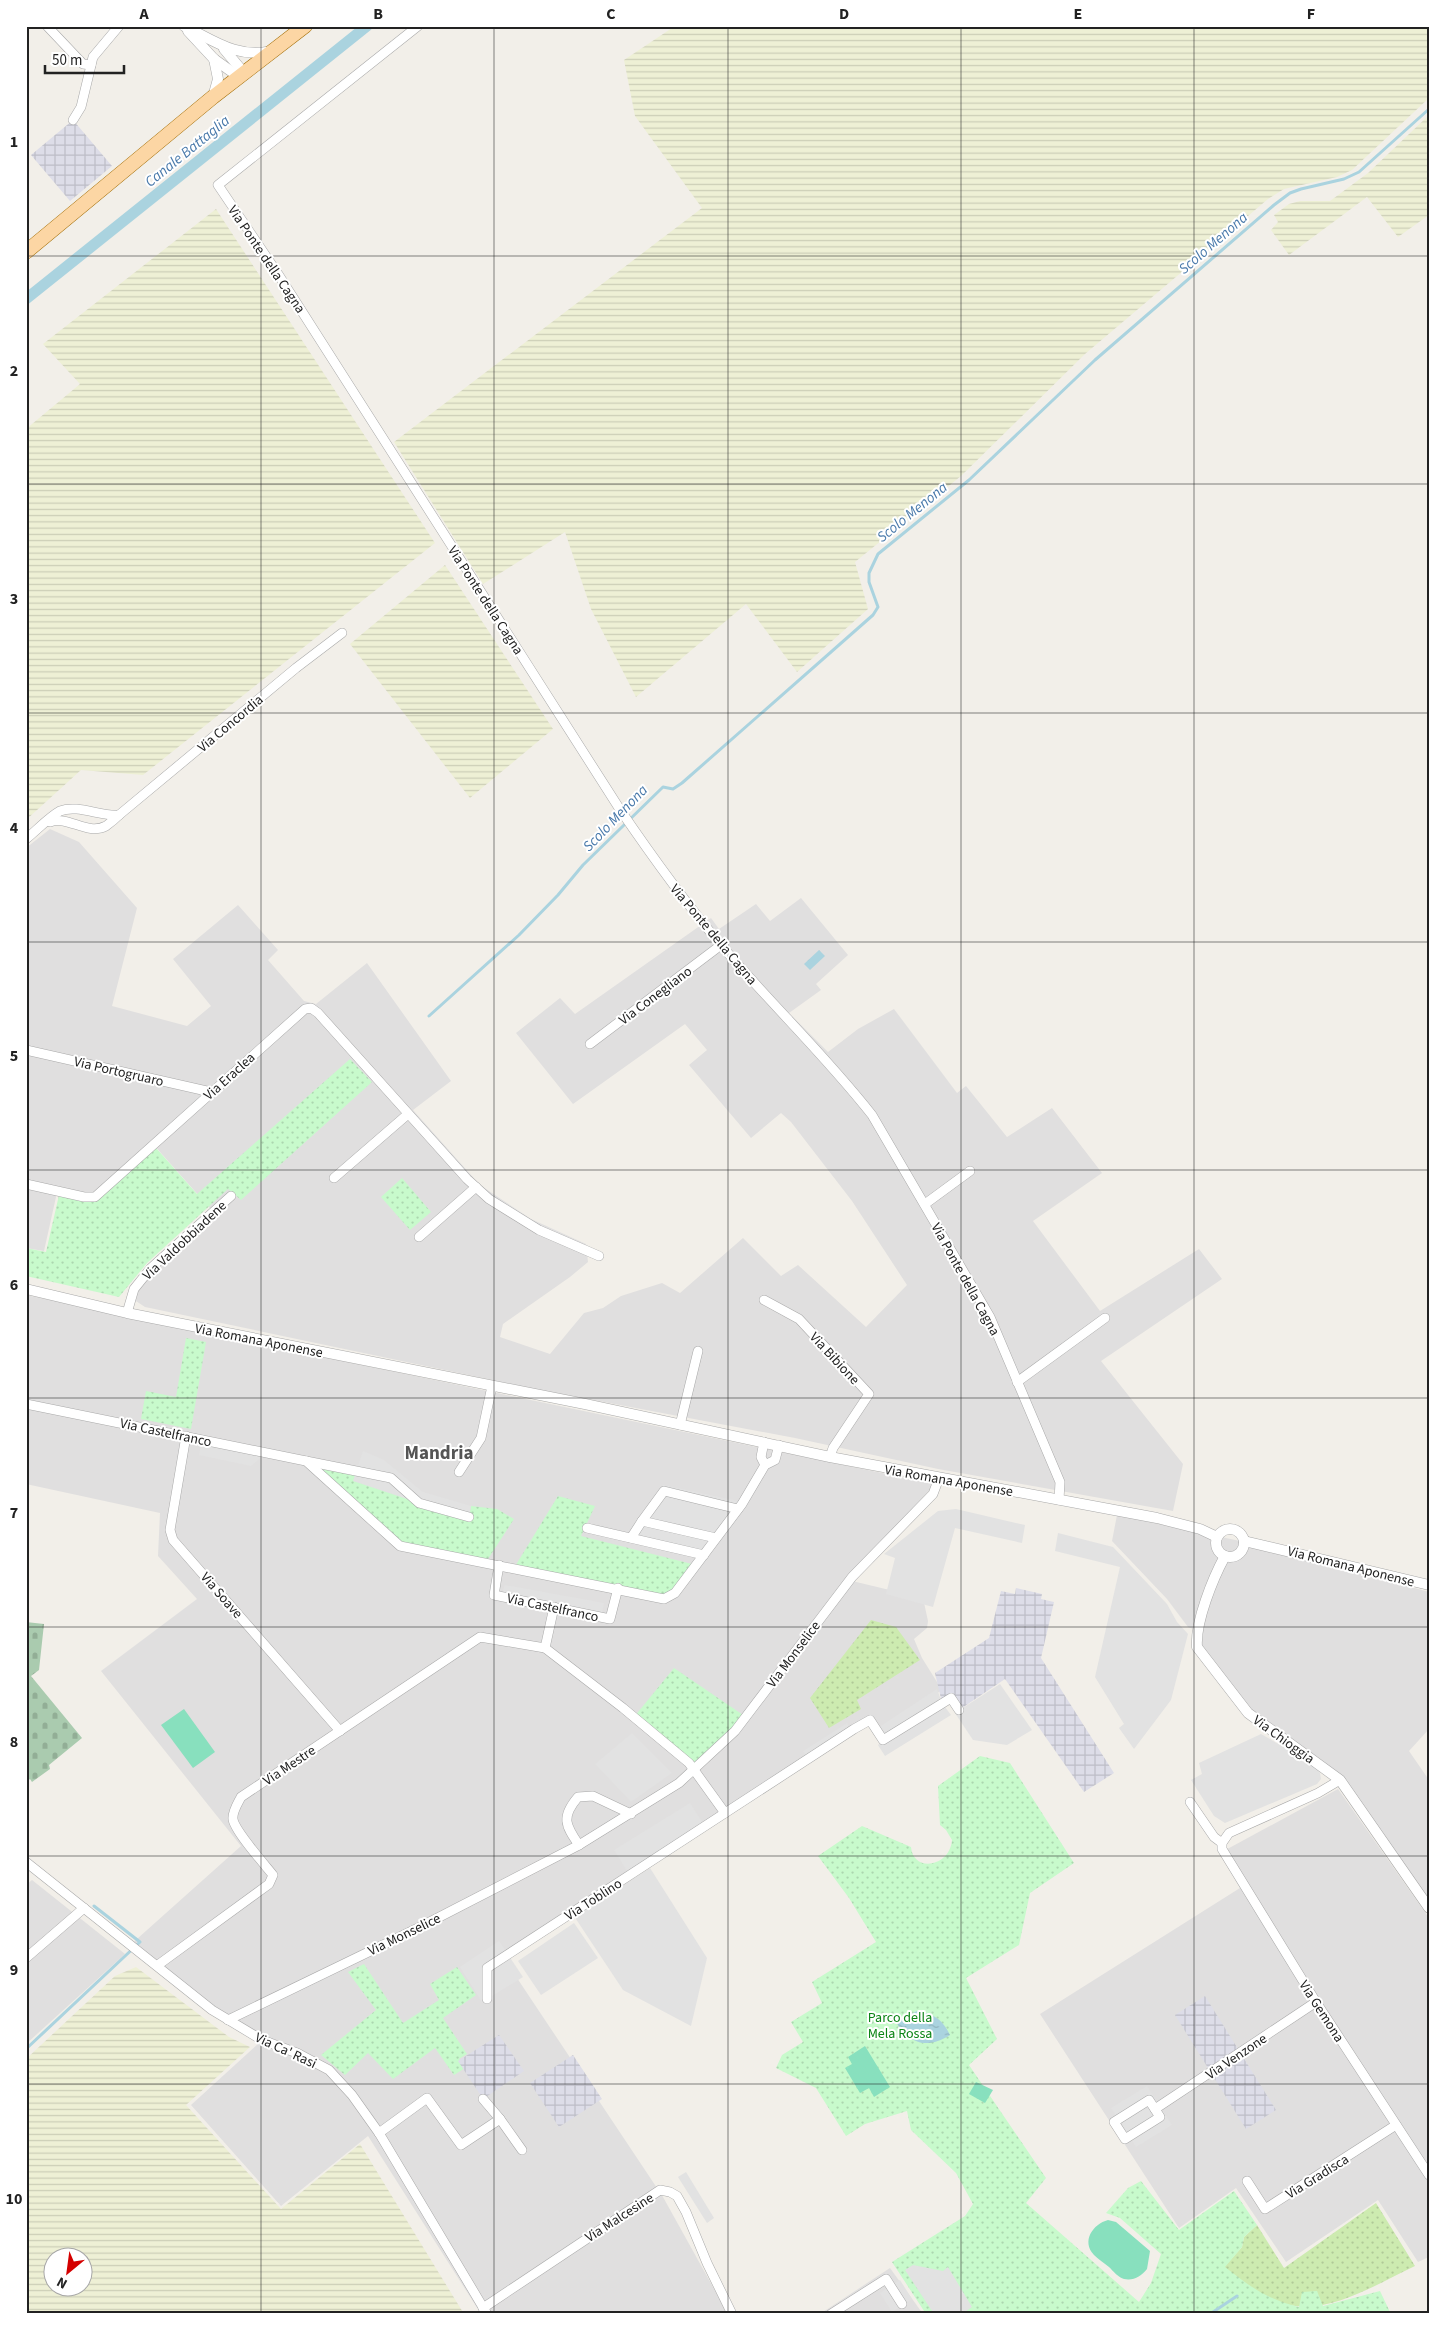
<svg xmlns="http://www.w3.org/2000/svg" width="1455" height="2340" font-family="'Source Sans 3',sans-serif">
  <defs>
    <pattern id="farmland-rules" width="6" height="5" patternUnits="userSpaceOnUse" patternTransform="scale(1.25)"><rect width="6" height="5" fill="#eef0d5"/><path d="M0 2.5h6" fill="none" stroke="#ccceb7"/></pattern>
    <pattern id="grass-dots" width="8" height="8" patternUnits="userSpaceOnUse" patternTransform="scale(1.25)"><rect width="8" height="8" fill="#cdebb0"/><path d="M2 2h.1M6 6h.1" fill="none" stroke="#b0c997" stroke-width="1.8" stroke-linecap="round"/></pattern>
    <pattern id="cemetery-stones" width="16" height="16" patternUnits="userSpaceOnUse" patternTransform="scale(1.25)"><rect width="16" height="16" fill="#aacbaf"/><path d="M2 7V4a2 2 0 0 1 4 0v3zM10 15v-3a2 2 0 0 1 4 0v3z" fill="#92ae96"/></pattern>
    <pattern id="park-dots" width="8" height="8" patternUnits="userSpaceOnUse" patternTransform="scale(1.25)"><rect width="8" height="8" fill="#c8facc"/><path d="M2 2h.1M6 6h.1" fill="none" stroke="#acd6af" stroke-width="1.8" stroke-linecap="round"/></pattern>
    <pattern id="plaza-grid" width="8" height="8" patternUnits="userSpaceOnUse" patternTransform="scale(1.25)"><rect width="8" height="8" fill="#dddde8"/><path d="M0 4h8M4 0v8" fill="none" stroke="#bdbdc7"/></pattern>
    <pattern id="water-ripples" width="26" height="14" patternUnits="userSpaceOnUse" patternTransform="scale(1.25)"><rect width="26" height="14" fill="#aad3df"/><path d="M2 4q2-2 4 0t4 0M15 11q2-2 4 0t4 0" fill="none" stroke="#92b5bf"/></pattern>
  </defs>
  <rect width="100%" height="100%" fill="#f2efe9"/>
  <!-- residential -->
  <g fill="#e0dfdf">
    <path d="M 50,829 L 79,842 L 137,908 L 112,1006 L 187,1026 L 211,1006 L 173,959 L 238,905 L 278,950 L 268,960 L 304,1001 L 316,1004 L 367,963 L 451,1081 L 413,1110 L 480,1185 L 531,1219 L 586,1244 L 588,1262 L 570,1277 L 503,1324 L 500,1337 L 550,1354 L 584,1313 L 603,1308 L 621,1296 L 662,1283 L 680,1293 L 743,1238 L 781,1276 L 798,1265 L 866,1327 L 907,1285 L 852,1201 L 791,1122 L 781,1113 L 751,1138 L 689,1065 L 707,1050 L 685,1024 L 573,1104 L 516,1033 L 560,998 L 575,1014 L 711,918 L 719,929 L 756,904 L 770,921 L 801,898 L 848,955 L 816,984 L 821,990 L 789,1013 L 828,1052 L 858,1029 L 894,1009 L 957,1093 L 966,1086 L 1007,1137 L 1052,1108 L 1102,1173 L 1033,1221 L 1100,1311 L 1199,1249 L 1222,1279 L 1101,1361 L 1183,1464 L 1173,1511 L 938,1469 L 795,1438 L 535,1389 L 145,1307 L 136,1301 L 137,1294 L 143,1282 L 216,1215 L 152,1143 L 95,1192 L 85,1194 L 58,1188 L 44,1251 L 26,1248 L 26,848 Z"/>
    <path d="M 26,1295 L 935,1484 L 848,1580 L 923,1598 L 928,1621 L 927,1628 L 914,1639 L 922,1658 L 942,1690 L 874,1735 L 865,1719 L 501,1954 L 663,2197 L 728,2314 L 481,2314 L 368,2136 L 281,2206 L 191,2105 L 259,2043 L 128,1947 L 241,1846 L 101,1671 L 197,1599 L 158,1556 L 160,1513 L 26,1484 Z"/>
    <path d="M 1117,1515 L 1259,1545 L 1429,1592 L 1429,1729 L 1409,1751 L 1429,1780 L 1429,1900 L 1346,1781 L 1251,1711 L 1199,1645 L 1201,1632 L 1188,1627 L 1167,1599 L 1112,1541 Z"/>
    <path d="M 1338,1789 L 1429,1918 L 1429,2257 L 1418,2262 L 1378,2200 L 1286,2262 L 1236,2188 L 1179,2228 L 1040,2014 L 1240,1888 L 1220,1853 Z"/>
    <path d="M 32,1880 L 125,1954 L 26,2044 L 26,1885 Z"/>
    <path d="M 890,2268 L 923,2314 L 820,2314 Z"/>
  </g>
  <!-- farmland -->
  <g fill="url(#farmland-rules)" fill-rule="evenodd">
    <path d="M 675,26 L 1429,26 L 1429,98 L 1352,170 L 1337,177 L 1284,189 L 1268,199 L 1085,354 L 961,476 L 855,562 L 868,609 L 797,672 L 746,604 L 636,697 L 591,609 L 565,532 L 483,584 L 394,442 L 702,208 L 635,116 L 624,60 Z"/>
    <path d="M 1429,115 L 1429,215 L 1398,237 L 1367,197 L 1289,255 L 1271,230 L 1278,222 L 1274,215 L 1289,204 L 1300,201 L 1330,201 L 1368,173 Z"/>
    <path d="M 216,209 L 435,543 L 143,775 L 81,770 L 26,820 L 26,429 L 80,384 L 43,344 Z"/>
    <path d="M 445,565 L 553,729 L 470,798 L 350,644 Z"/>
    <path d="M 136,1967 L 229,2037 L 250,2047 L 186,2105 L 281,2209 L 360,2144 L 464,2314 L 26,2314 L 26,2059 L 115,1976 ZM 52,2258 L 82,2258 L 82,2288 L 52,2288 Z"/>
  </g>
  <!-- grass -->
  <g fill="url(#grass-dots)">
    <path d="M 871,1620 L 896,1627 L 920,1660 L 857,1700 L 861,1709 L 829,1728 L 810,1698 Z"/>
    <path d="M 1376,2203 L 1415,2266 C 1372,2286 1323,2320 1275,2301 C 1256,2293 1240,2279 1224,2267 L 1242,2247 L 1244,2237 L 1257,2225 L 1284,2268 Z"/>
  </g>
  <!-- cemetery -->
  <path fill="url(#cemetery-stones)" d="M 26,1622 L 44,1624 L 39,1670 L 31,1676 L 82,1738 L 49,1765 L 50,1769 L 32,1782 L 30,1779 L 26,1782 Z"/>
  <!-- park -->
  <g fill="url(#park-dots)">
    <path d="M 350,1059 L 372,1082 L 241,1200 L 228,1189 L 147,1263 L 119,1297 L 26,1276 L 26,1248 L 46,1252 L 59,1195 L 86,1202 L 102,1197 L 156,1148 L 197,1194 Z"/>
    <path d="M 402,1178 L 431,1212 L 410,1230 L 381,1197 Z"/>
    <path d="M 186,1338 L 206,1342 L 191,1429 L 141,1419 L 146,1391 L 176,1397 Z"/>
    <path d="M 306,1461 L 356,1471 L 469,1517 L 471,1506 L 497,1509 L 514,1519 L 486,1562 L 400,1546 Z"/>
    <path d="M 558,1496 L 595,1506 L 581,1536 L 696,1565 L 664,1599 L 514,1568 Z"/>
    <path d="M 674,1668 L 746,1717 L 695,1769 L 634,1717 Z"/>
    <path d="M 980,1756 L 1010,1763 L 1074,1863 L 1030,1893 L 1019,1945 L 966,1978 L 997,2039 L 969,2065 L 1046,2178 L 1026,2203 L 1139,2302 L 1151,2283 L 1161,2254 L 1120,2218 L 1106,2213 L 1128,2188 L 1141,2181 L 1179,2230 L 1234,2191 L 1257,2225 L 1244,2237 L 1242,2247 L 1225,2267 C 1251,2287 1266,2299 1299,2307 L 1302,2292 L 1317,2291 L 1323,2306 L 1380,2291 L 1391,2314 L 926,2314 L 892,2262 L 965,2216 L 973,2204 L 956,2173 L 911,2130 L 907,2111 L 865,2124 L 846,2136 L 816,2088 L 776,2068 L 782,2055 L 803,2042 L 791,2022 L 822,2003 L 812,1982 L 876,1942 L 849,1898 L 818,1856 L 862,1826 L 911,1847 C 913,1873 950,1867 952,1840 L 946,1830 L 940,1825 L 938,1786 Z"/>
    <path d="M 364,1964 L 403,2023 L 439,2000 L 430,1984 L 457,1967 L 476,1995 L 443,2018 L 467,2054 L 459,2059 L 465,2068 L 454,2075 L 435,2048 L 393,2079 L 368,2053 L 345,2075 L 321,2055 L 376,2010 L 348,1972 Z"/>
  </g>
  <!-- pitch -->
  <g fill="#88e0be">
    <path d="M 184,1709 L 215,1752 L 193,1768 L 161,1725 Z"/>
    <path d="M 865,2046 L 890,2087 L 874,2097 L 869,2088 L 860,2093 L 845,2068 L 852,2064 L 848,2057 Z"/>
    <path d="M 976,2082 L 993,2090 L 985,2103 L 969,2094 Z"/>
    <path d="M 1108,2220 L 1116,2222 L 1150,2251 L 1147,2269 C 1141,2276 1134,2281 1124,2279 C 1119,2278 1113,2271 1109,2267 C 1104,2263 1098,2259 1094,2255 C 1081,2241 1093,2224 1108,2220 Z"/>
  </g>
  <!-- parking -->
  <g fill="#e2e2e2">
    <path d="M 202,1439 L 266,1453 L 251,1466 L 199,1455 Z"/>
    <path d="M 363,1451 L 384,1460 L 423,1492 L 471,1506 L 469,1517 L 419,1503 L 353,1481 Z"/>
    <path d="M 663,1485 L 743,1502 L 703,1554 L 627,1537 Z"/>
    <path d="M 956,1509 L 1025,1525 L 1022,1543 L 955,1528 L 933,1607 L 886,1594 L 895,1558 L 884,1554 L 938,1511 Z"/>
    <path d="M 1058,1533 L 1113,1547 L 1167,1604 L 1177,1622 L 1188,1634 L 1171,1700 L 1134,1749 L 1119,1728 L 1124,1724 L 1095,1677 L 1120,1567 L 1055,1551 Z"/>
    <path d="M 505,1585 L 604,1603 L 601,1617 L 501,1596 Z"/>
    <path d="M 1000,1684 L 1032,1730 L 1007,1745 L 973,1740 L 955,1713 Z"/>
    <path d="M 937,1689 L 942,1703 L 951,1715 L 885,1756 L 878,1745 L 883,1741 L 876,1729 Z"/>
    <path d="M 847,1723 L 851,1731 L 808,1759 L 803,1751 Z"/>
    <path d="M 632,1733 L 672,1773 L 631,1802 L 595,1764 Z"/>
    <path d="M 1261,1734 L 1313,1764 L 1320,1773 L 1321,1779 L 1317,1784 L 1225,1823 L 1214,1816 L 1191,1780 L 1202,1774 L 1199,1763 Z"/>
    <path d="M 690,1803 L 703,1823 L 627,1871 L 614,1850 Z"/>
    <path d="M 650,1868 L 707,1958 L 691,2026 L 623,1990 L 574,1916 Z"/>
    <path d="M 574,1923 L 598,1958 L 541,1995 L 518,1961 Z"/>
    <path d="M 499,1941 L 523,1977 L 482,2002 L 460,1967 Z"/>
    <path d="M 1147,2086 L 1172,2125 L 1136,2147 L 1111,2108 Z"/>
    <path d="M 686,2172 L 714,2218 L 707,2223 L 678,2177 Z"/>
    <path d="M 913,2265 L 943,2271 L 948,2267 L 972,2307 L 962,2314 L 934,2314 L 905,2270 Z"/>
    <path d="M 900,2280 L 912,2299 L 892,2312 L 880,2293 Z"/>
  </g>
  <!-- plaza -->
  <g fill="url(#plaza-grid)">
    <path d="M 73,120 L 112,166 L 70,201 L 31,155 Z"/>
    <path d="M 1016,1588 L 1042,1594 L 1041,1599 L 1054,1602 L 1041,1658 L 1114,1773 L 1084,1792 L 1005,1679 L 959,1710 L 951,1698 L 942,1703 L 935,1673 L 989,1638 L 1001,1591 L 1015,1594 Z"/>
    <path d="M 1205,1996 L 1276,2110 L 1246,2129 L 1175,2015 Z"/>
    <path d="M 499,2035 L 524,2071 L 483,2099 L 458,2061 Z"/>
    <path d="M 573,2055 L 602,2099 L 559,2127 L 530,2083 Z"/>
  </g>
  <!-- water -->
  <g fill="url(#water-ripples)">
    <path d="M 819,950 L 825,956 L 810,970 L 804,964 Z"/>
    <path d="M 917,2011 C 934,2014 942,2019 950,2035 C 928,2049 910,2045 896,2022 Z"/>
  </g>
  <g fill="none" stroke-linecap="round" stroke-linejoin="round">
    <!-- stream -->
    <g stroke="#aad3df" stroke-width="3">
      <path d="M 429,1016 L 519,935 L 558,895 L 583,865 L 663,787 L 673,789 L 682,783 L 873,615 L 878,607 L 869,582 L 869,573 L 878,554 L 969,480 L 1095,360 L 1274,205 L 1290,193 L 1301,189 L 1344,179 L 1359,172 L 1429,109"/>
      <path d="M 26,2049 L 140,1942 L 94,1906"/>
      <path d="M 1210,2314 L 1237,2296"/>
    </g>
    <!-- canal -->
    <path stroke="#aad3df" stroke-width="11" d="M 26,299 L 367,26"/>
    <!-- minor casing -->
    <g stroke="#a9a9a9" stroke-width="10">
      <g id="minor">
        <path d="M 47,26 L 83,64 L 91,65"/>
        <path d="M 418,26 L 218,185 L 278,274 L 619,808 C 651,855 684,901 721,945 C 770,1003 825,1055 872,1115 L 990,1317 L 1060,1482 L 1059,1500"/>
        <path d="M 73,120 L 81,107 L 93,57 L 119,26"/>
        <path d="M 50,822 C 68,815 87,836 106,826 C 110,823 115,819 119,815"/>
        <path d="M 26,839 C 36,831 49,817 60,811 C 78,804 101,817 119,815 L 296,668 L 342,633"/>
        <path d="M 590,1044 L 721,945"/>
        <path d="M 26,1050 L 211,1092"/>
        <path d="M 334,1178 L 408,1114"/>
        <path d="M 26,1184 L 84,1197 L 95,1197 L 305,1009 L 311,1008 L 318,1013 L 467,1179 L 489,1199 L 539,1230 L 599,1256"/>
        <path d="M 925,1204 L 970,1171"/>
        <path d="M 419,1237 L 476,1187"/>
        <path d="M 764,1300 L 799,1319 L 869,1394 L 833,1448 L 830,1457"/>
        <path d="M 127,1313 L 134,1289 L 151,1268 L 231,1196"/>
        <path d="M 1017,1382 L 1105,1318"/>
        <path d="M 26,1404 L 306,1461 L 400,1546 L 664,1599 L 675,1593 L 742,1504 L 765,1465 L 775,1460 L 779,1445"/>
        <path d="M 680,1425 L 698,1351"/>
        <path d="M 186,1436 L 170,1530 L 173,1540 L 340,1731"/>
        <path d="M 764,1442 L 761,1457 L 765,1465"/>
        <path d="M 306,1461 L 391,1478 L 419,1503 L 469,1517"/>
        <path d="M 459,1472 L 481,1438 L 492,1386"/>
        <path d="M 587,1528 L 704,1555"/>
        <path d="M 631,1538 L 642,1521"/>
        <path d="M 716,1538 L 642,1521 L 664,1491 L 738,1509"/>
        <path d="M 499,1565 L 494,1595 L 610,1619 L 618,1588"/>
        <path d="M 545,1648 L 554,1607"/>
        <path d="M 1340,1780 L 1318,1793 L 1229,1833 L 1222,1843 L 1222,1849 L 1316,2002 L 1429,2175"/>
        <path d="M 1190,1802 L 1214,1837 L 1222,1843"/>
        <path d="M 579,1845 C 565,1825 561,1817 578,1797 L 593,1796 L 631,1814"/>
        <path d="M 26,1862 L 212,2010 L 262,2040 L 297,2053 L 329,2070 L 352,2095 L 379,2133 L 487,2314"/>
        <path d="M 26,1958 L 84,1908"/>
        <path d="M 158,1965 L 269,1884 L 273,1875 C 265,1865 234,1830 233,1819 C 232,1812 238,1803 241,1797 L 480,1637 L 545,1648 L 623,1708 L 689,1763 L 725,1813"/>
        <path d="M 487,1999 L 487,1968 L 854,1729 L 870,1720 L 883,1740 L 951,1698 L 959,1710"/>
        <path d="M 228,2020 L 420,1927 L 579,1845 L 679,1783 L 735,1731 L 852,1577 L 933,1494 L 939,1478"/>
        <path d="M 483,2099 L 500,2119"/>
        <path d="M 1149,2100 L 1160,2117 L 1125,2139 L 1114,2122 Z"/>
        <path d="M 1155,2109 L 1316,2002"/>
        <path d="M 379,2133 L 427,2098 L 461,2145 L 500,2119 L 522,2150"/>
        <path d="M 1247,2181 L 1265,2209 L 1396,2125"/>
        <path d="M 483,2308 L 660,2190 L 670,2192 L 677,2196 L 686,2212 L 707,2263 L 732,2314"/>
        <path d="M 831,2314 L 886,2279 L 902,2304"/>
      </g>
    </g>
    <!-- tertiary casing -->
    <g stroke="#a9a9a9" stroke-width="11">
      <g id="tertiary">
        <path d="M 184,26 C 213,40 237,59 271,51"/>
        <path d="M 188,31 L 214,59 L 239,77"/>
        <path d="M 224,49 L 244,73"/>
        <path d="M 213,97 L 218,79 L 214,59"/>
        <path d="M 26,1289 L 127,1313 L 585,1404 L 830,1457 L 1157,1518 L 1200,1529 L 1217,1537"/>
        <circle cx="1230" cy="1543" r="14"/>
        <path d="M 1244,1541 L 1429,1585"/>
        <path d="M 1225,1556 C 1213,1578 1195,1622 1197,1647 L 1248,1713 L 1340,1780 L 1429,1908"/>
      </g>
    </g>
    <!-- primary casing -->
    <g stroke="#a06b00" stroke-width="15">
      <path id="primary" d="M 26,252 L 213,97 L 305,26"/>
    </g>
    <!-- minor -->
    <use href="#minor" stroke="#fff" stroke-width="9"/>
    <!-- tertiary -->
    <use href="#tertiary" stroke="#fff" stroke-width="10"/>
    <!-- primary -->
    <use href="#primary" stroke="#fcd6a4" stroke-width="14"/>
  </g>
  <!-- grid -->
  <path fill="none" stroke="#222" stroke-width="1" stroke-opacity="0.55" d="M 261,26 L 261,2314M 494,26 L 494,2314M 728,26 L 728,2314M 961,26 L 961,2314M 1194,26 L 1194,2314M 26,256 L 1429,256M 26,484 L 1429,484M 26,713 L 1429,713M 26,942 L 1429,942M 26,1170 L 1429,1170M 26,1398 L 1429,1398M 26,1627 L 1429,1627M 26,1856 L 1429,1856M 26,2084 L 1429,2084"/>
  <g text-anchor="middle" stroke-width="4" stroke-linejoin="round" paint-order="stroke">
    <!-- street labels -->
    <g font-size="14" fill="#222" stroke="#fff">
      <text transform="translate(267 259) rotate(56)" y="5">Via Ponte della Cagna</text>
      <text transform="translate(486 600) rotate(57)" y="5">Via Ponte della Cagna</text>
      <text transform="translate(230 723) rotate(-40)" y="5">Via Concordia</text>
      <text transform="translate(714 934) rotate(50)" y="5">Via Ponte della Cagna</text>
      <text transform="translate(655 995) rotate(-37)" y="5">Via Conegliano</text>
      <text transform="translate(119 1071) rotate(13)" y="5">Via Portogruaro</text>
      <text transform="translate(229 1076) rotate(-42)" y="5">Via Eraclea</text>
      <text transform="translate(184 1240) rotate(-43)" y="5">Via Valdobbiadene</text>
      <text transform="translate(966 1279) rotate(61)" y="5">Via Ponte della Cagna</text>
      <text transform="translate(259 1340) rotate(11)" y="5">Via Romana Aponense</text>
      <text transform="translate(835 1358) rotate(47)" y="5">Via Bibione</text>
      <text transform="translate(166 1432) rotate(12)" y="5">Via Castelfranco</text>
      <text transform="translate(949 1480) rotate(10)" y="5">Via Romana Aponense</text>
      <text transform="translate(1351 1566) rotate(14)" y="5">Via Romana Aponense</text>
      <text transform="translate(222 1595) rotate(49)" y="5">Via Soave</text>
      <text transform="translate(553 1607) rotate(12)" y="5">Via Castelfranco</text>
      <text transform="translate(793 1654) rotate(-53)" y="5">Via Monselice</text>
      <text transform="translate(1284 1739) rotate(36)" y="5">Via Chioggia</text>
      <text transform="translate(289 1765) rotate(-34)" y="5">Via Mestre</text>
      <text transform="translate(593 1899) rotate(-33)" y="5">Via Toblino</text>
      <text transform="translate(404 1934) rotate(-26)" y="5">Via Monselice</text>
      <text transform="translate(1322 2011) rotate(57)" y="5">Via Gemona</text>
      <text transform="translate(286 2050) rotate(25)" y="5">Via Ca' Rasi</text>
      <text transform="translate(1236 2056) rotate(-34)" y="5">Via Venzone</text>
      <text transform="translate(1317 2176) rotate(-32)" y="5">Via Gradisca</text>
      <text transform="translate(619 2217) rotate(-33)" y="5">Via Malcesine</text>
    </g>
    <!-- park labels -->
    <g font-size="14" fill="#0c8416" stroke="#fff">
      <text x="900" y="2022">Parco della<tspan x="900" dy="16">Mela Rossa</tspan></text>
    </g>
    <!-- water labels -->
    <g font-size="15" font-style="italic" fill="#4a7aab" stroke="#fff">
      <text transform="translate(187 151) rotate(-39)" y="5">Canale Battaglia</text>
      <text transform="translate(1213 243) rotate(-41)" y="5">Scolo Menona</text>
      <text transform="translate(912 512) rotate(-39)" y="5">Scolo Menona</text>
      <text transform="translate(615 818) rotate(-46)" y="5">Scolo Menona</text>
    </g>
    <!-- district labels -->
    <g font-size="19" font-weight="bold" fill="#555" stroke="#fff">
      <text x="439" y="1459">Mandria</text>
    </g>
  </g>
  <!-- border -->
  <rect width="1455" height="2340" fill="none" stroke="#ffffff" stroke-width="55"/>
  <!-- north arrow -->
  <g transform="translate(68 2272) rotate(209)"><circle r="24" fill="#ffffff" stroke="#a7a7a7"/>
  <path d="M0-4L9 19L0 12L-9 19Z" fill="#d40000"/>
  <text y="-8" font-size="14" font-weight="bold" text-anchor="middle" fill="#222222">N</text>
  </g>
  <!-- scale -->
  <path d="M45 65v8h79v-8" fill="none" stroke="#222222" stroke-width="2.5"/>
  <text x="52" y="65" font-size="15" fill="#222222" stroke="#ffffff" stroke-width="4" paint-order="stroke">50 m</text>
  <rect x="28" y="28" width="1400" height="2284" fill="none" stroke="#222" stroke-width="2"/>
  <g font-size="16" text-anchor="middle" font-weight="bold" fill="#222">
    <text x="144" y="19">A</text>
    <text x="378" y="19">B</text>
    <text x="611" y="19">C</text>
    <text x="844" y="19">D</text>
    <text x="1078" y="19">E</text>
    <text x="1311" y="19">F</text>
    <text x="14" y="147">1</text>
    <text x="14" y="376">2</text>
    <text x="14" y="604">3</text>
    <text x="14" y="833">4</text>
    <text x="14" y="1061">5</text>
    <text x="14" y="1290">6</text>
    <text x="14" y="1518">7</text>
    <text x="14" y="1747">8</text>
    <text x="14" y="1975">9</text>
    <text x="14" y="2204">10</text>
  </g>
</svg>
